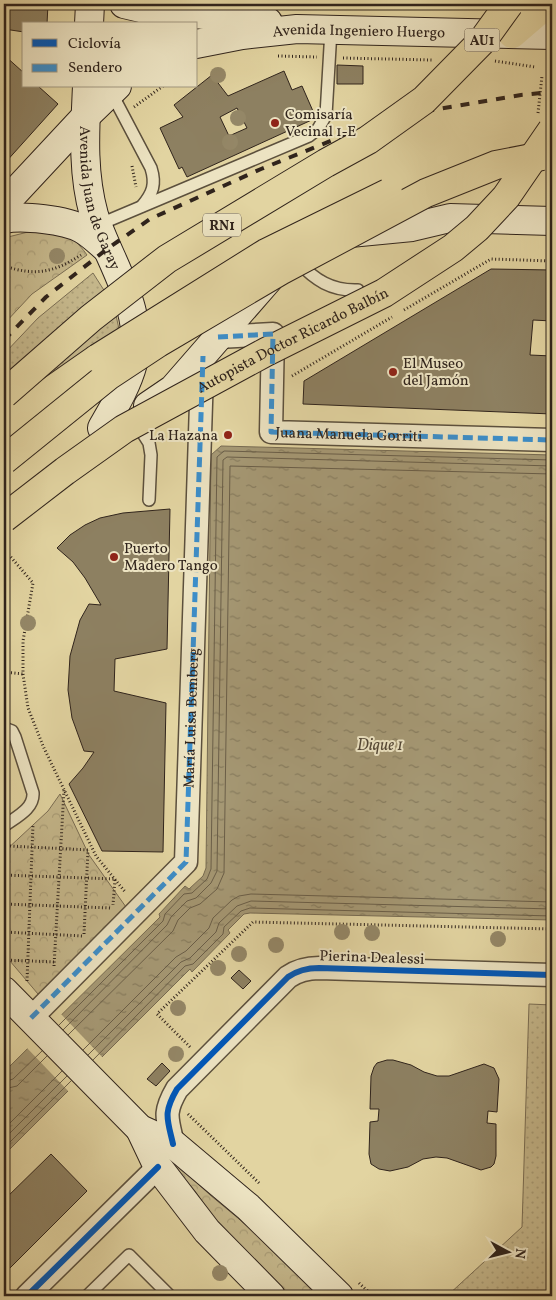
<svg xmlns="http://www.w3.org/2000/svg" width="556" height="1300" font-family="Vollkorn,serif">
  <defs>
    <pattern id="grass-dots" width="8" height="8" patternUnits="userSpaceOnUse" patternTransform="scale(1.25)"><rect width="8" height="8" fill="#c4b68a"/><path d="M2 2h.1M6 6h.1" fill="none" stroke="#a99c76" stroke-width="1.8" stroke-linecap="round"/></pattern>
    <pattern id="forest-crowns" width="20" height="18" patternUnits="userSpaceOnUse" patternTransform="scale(1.25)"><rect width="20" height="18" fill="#c4b68a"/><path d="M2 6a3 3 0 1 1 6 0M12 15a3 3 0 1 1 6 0" fill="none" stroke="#a99c76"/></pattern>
    <pattern id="water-ripples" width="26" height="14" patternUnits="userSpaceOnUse" patternTransform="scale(1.25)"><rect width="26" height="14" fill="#a59874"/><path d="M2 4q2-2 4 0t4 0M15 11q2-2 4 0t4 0" fill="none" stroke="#877c5e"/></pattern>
  </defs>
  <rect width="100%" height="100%" fill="#e2d4a1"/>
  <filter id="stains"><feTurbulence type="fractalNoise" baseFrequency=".004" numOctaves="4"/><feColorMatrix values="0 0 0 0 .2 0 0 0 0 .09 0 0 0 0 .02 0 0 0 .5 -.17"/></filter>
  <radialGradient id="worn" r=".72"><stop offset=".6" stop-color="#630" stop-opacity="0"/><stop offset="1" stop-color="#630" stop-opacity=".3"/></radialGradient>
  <!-- grass -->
  <g fill="url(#grass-dots)" stroke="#7a6d53">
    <path d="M 93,273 L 114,306 L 122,343 L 4,459 L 4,354 L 38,318 Z"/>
    <path d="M 529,1004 L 552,1005 L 552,1296 L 447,1296 L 522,1227 Z"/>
  </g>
  <!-- forest -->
  <g fill="url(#forest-crowns)" stroke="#7a6d53">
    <path d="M 36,230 C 62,234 70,231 87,255 L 32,294 L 4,324 L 4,238 Z"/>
    <path d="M 60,794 L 89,855 L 126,907 L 38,994 L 4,954 L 4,852 L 48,811 Z"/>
    <path d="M 162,1150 L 210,1195 L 274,1248 L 322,1296 L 285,1296 L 217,1223 L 195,1191 L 159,1151 Z"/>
  </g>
  <!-- water -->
  <path fill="url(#water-ripples)" stroke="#766a51" d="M 221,446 L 552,455 L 552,920 L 250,913 L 244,914 L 228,930 L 230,933 L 192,972 L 190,969 L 4,1155 L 4,1072 L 160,917 L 159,914 L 185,886 L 189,889 L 203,876 L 206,868 L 211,455 Z"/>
  <!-- pier -->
  <path fill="#e2d4a1" d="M 60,1013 L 104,1059 L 70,1093 L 26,1047 Z"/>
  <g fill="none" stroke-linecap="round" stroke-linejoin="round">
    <!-- shore -->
    <g stroke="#6a5e48" stroke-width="1">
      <path d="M 59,1025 L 163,921 L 165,914 L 184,894 L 192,893 L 207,879 L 211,869 L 217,457 L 224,451 L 552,460"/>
      <path d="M 63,1030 L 167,925 L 171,917 L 187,901 L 196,898 L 211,883 L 217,871 L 223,460 L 227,457 L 552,466"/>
      <path d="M 68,1035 L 173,931 L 178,920 L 190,908 L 200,904 L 217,889 L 224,873 L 230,466 L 552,474"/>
      <path d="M 83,1050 L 176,957 L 186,951 L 209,928 L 213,918 L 232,900 L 239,896 L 251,894 L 552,902"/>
      <path d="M 88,1055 L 181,962 L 190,958 L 216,932 L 219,923 L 237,906 L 251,901 L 552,909"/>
      <path d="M 93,1060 L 185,966 L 193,964 L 223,934 L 224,927 L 241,911 L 250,908 L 552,916"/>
      <path d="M 4,1082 L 13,1079 L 42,1051"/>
      <path d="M 4,1089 L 17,1086 L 47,1056"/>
      <path d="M 4,1129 L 62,1071"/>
      <path d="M 4,1139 L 67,1076"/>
      <path d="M 4,1148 L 71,1081"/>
    </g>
  </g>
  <!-- building -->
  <g fill="#8d8061" stroke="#30241c" fill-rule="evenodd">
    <path d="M 4,4 L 48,4 L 47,24 L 24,24 L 24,32 L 4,29 Z"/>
    <path d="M 4,55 L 24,73 L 24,86 L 38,86 L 58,104 L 4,164 Z"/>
    <path d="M 337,65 L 363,66 L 363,84 L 337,84 Z"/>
    <path d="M 284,71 L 292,90 L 302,86 L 316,118 L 187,177 L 182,167 L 179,169 L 160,128 L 183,117 L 174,105 L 212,75 L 228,96 ZM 237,108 L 247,128 L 229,136 L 220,117 Z"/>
    <path d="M 491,269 L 552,270 L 552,321 L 533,320 L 530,355 L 552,356 L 552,414 L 303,404 L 304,381 Z"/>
    <path d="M 170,509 L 167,649 L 115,659 L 114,691 L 166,703 L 163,852 L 102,851 L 69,784 L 83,768 L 94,752 L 84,751 L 72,718 L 68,690 L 70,656 L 80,620 L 89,604 L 101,605 L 85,578 L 73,562 L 57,548 L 70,535 L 85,525 L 100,518 L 123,513 Z"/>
    <path d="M 239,970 L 251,981 L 243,989 L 231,978 Z"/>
    <path d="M 393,1060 L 411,1065 L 424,1072 L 437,1076 L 449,1076 L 484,1064 L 494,1068 L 499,1079 L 497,1112 L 488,1111 L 487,1123 L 496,1124 L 496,1156 L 494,1164 L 491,1167 L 481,1170 L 447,1158 L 436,1157 L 423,1159 L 408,1167 L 390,1171 L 379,1169 L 371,1164 L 369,1154 L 370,1122 L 378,1121 L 379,1109 L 370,1109 L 371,1076 L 374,1067 L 377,1063 L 387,1060 Z"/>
    <path d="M 162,1063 L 170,1071 L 156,1086 L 147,1079 Z"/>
    <path d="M 51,1154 L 87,1191 L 4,1274 L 4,1200 Z"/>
  </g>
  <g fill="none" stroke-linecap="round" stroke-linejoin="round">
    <!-- lane casing -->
    <g stroke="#5c503d" stroke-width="14">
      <g id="lane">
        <path d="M 111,92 L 151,168 C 156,184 153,193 142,206"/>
        <path d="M 98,225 L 309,136 L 318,129 L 326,115 L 331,30"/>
        <path d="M 297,261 C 315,280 331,291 358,290"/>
        <path d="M 135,421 L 149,443 L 151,455 L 149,500"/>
        <path d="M 4,728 L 12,731 L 15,737 L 33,793 C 34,809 16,817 4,826"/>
        <path d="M 87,1296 L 129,1255 L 170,1296"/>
      </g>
    </g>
    <!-- street casing -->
    <g stroke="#5c503d" stroke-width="25">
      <g id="street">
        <path id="s1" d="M 218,337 L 273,334 L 271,432 L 552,440"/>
        <path d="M 31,1018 L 186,862 L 202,373"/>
        <path d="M 173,1144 C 167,1118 163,1113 177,1089 L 288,977 C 298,970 307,968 319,968 L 552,975"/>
        <path d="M 27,1296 L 158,1167"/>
      </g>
    </g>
    <!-- secondary casing -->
    <g stroke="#30241c" stroke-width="30">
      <g id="secondary">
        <path d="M 124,4 L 141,8 L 268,22"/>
        <path d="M 89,24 L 90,4"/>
        <path id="s2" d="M 196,44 L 242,35 L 297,29 L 552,35"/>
        <path id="s3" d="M 87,86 C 85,130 82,172 94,215 C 109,262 146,311 133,363 C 127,386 114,407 102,428"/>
        <path d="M 4,204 L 86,116 L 117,86"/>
        <path d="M 4,219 C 22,215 66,220 82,229 C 91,234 99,242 107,249"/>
        <path d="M 350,233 L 412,227 L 450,218 L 552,221"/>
        <path d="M 148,406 L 173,389 L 268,280"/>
        <path d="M 4,991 L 140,1129 L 173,1144 L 248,1207 L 339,1296"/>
        <path d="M 140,1129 L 158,1167 L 207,1231 L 271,1296"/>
      </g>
    </g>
    <!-- highway casing -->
    <g stroke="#30241c" stroke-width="30">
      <g id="highway">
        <path d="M 512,34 L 547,4"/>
        <path d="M 4,429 L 45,395 L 98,358"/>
      </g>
    </g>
    <!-- path -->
    <g stroke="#30241c" stroke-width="3" stroke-dasharray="1 2.5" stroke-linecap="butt">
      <path d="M 278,56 L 317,57"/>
      <path d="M 343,58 L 432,60"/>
      <path d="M 495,61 L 535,67"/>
      <path d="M 134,107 L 163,86"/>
      <path d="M 538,113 L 542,76"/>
      <path d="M 132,166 L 136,187"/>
      <path d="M 547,178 L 552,184"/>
      <path d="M 4,266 C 35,276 53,273 81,255"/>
      <path d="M 404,310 L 491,259 L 552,261"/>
      <path d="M 292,376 L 392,317"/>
      <path d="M 4,549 L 33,583 L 23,641 L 23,674 L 28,708 L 43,746 L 96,856 L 126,893"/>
      <path d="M 4,672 L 23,674"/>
      <path d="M 10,846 L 89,850"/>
      <path d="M 4,875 L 115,879 L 113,905"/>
      <path d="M 4,904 L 111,908"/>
      <path d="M 4,932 L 83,936"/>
      <path d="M 84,934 L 88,850"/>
      <path d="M 4,960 L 56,962"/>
      <path d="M 54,966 L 64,790"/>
      <path d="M 27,981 L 33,824"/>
      <path d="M 190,1047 L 157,1014 L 253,922 L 552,929"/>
      <path d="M 188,1114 L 259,1183"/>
      <path d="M 359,1283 L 373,1296"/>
    </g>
    <!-- lane -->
    <use href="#lane" stroke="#ece3c2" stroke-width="11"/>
    <!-- street -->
    <use href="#street" stroke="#ece3c2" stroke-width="22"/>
    <!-- secondary -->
    <use href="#secondary" stroke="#ece3c2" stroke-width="28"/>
    <!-- highway -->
    <use href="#highway" stroke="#e2d4a1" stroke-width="28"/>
    <!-- rail -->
    <path stroke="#30241c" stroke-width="4" stroke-dasharray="9 9" stroke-linecap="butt" d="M 4,340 L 46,297 L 107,249 L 150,219 L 261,169 L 343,136 L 391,121 L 421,112 L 521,95 L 552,92"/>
    <!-- highway-bridge casing -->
    <g stroke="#30241c" stroke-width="30" stroke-linecap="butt">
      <g id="highway-bridge">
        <path d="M 98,358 L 266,253 L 388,193"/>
        <path d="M 4,394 L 91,318 L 167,259 L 326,163 L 368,140 L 424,100 L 483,40 L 509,4"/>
        <path d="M 4,460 L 108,376 L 158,343 L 280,271 L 426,193 L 496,165 L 542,156"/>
        <path id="s4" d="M 4,518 L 65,471 L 124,429 L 266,352 L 384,293 L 453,248 L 477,228 L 506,197 L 552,130"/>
      </g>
    </g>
    <!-- highway-bridge -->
    <use href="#highway-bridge" stroke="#e2d4a1" stroke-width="28"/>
    <!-- quiet -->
    <g stroke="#3c8eca" stroke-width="5" stroke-dasharray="10 5" stroke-linecap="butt">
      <path d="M 218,337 L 273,334 L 271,432 L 552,440"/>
      <path id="s5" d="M 31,1018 L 186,862 L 203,356"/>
    </g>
    <!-- cycleway casing -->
    <g stroke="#ece3c2" stroke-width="9">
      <g id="cycleway">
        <path d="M 173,1144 C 167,1118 163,1113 177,1089 L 288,977 C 298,970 307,968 319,968 L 552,975"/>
        <path d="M 27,1296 L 158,1167"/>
      </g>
    </g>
    <!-- cycleway -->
    <use href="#cycleway" stroke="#0057b8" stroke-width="6"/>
  </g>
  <!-- trees -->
  <g fill="#948767">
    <circle cx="218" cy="75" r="8"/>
    <circle cx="238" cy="118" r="8"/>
    <circle cx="230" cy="142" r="8"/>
    <circle cx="57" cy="256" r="8"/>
    <circle cx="28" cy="623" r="8"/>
    <circle cx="342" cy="932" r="8"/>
    <circle cx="372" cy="933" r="8"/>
    <circle cx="498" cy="939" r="8"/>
    <circle cx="276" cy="945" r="8"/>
    <circle cx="239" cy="954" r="8"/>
    <circle cx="218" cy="968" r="8"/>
    <circle cx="178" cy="1008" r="8"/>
    <circle cx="176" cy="1054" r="8"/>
    <circle cx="220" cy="1273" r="8"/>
  </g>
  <!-- markers -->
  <g fill="#8f2418" stroke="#ece3c2" stroke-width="2">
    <circle cx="275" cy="123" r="5"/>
    <circle cx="393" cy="372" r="5"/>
    <circle cx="228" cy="435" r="5"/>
    <circle cx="114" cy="557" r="5"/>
  </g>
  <g text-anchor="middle" stroke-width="4" stroke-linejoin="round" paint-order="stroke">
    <!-- shield labels -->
    <g fill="#ece3c2" stroke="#685d4e" stroke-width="1">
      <rect x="464.5" y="28.5" width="35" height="23" rx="4"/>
      <rect x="203" y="213.5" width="38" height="23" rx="4"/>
    </g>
    <g font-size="14" font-weight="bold" fill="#30241c">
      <text x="482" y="45">AU1</text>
      <text x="222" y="230">RN1</text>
    </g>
    <!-- street labels -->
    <g font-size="15" fill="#30241c" stroke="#ece3c2">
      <text dy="5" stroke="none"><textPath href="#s2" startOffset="164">Avenida Ingeniero Huergo</textPath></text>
      <text dy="5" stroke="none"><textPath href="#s3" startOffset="114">Avenida Juan de Garay</textPath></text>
      <text dy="5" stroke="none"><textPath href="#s4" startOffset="340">Autopista Doctor Ricardo Balbín</textPath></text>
      <text dy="5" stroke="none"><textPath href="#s1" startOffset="231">Juana Manuela Gorriti</textPath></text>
      <text dy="5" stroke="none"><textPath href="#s5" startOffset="364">María Luisa Bemberg</textPath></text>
      <text transform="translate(372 957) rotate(2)" y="5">Pierina Dealessi</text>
    </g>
    <!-- poi labels -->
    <g font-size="15" fill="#30241c" stroke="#ece3c2" text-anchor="start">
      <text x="285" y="119">Comisaría<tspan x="285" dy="17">Vecinal 1-E</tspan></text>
      <text x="403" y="368">El Museo<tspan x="403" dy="17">del Jamón</tspan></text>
      <text x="218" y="440" text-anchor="end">La Hazana</text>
      <text x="124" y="553">Puerto<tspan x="124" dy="17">Madero Tango</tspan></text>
    </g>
    <!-- water labels -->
    <g font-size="16" font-style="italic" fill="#534736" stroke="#ece3c2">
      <text x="380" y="750">Dique 1</text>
    </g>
  </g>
  <!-- margin -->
  <rect width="556" height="1300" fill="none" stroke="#e2d4a1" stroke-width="20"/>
  <rect x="5" y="5" width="546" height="1290" fill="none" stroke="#30241c" stroke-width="2.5"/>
  <rect x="10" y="10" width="536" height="1280" fill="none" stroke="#30241c"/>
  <!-- legend -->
  <rect x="22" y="22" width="175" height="65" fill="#ece3c2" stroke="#a19780"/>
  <rect x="32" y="39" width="25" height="8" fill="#0057b8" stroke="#a19780"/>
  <text x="68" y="48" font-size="15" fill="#30241c">Ciclovía</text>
  <rect x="32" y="64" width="25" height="8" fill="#3c8eca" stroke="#a19780"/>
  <text x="68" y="72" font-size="15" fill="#30241c">Sendero</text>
  <!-- north arrow -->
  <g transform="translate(508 1252) rotate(97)" stroke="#ece3c2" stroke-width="4" paint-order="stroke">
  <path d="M0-4L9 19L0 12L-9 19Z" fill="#30241c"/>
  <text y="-8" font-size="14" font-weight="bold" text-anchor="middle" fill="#30241c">N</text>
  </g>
  <rect width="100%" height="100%" filter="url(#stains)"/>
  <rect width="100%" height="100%" fill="url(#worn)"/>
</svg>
